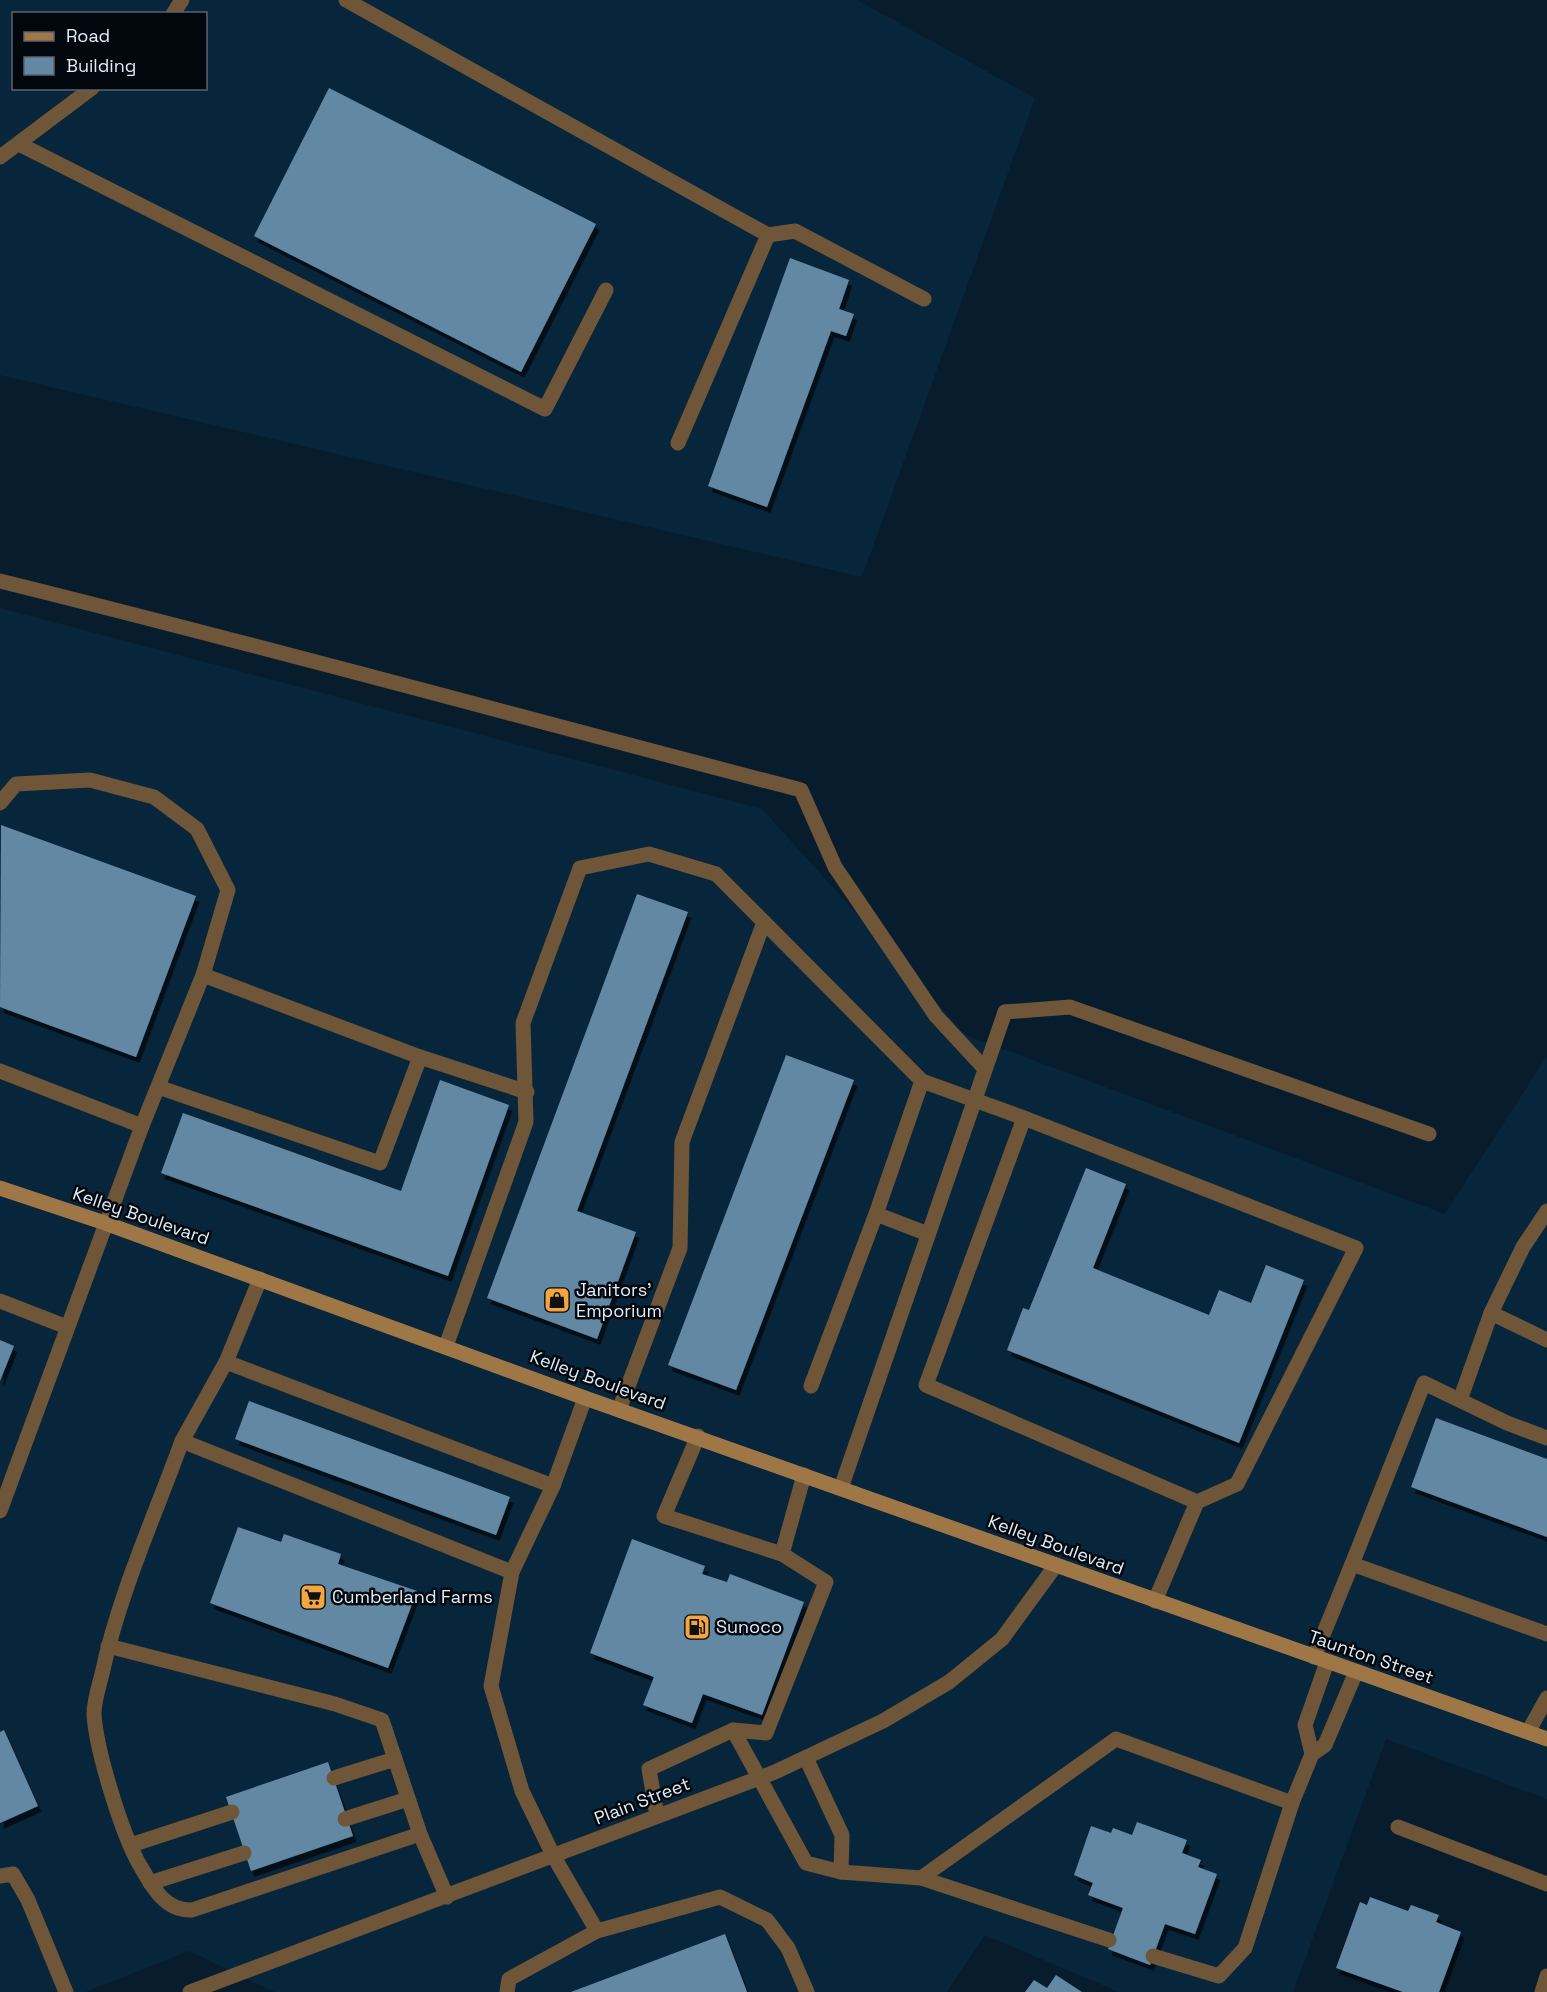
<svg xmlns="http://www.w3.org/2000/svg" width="1547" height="1992" font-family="'Space Grotesk',sans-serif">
  <defs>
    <filter id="shadow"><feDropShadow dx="3.5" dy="6" stdDeviation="0" flood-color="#0009"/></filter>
  </defs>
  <rect width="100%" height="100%" fill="#071d2d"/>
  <!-- built -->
  <g fill="#08263b" fill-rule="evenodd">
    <path d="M 0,0 L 857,0 L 1035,98 L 862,577 L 0,375 ZM 14,14 L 206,14 L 206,88 L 14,88 Z"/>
    <path d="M 0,608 L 762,809 L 966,1035 L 1445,1214 L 1547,1056 L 1547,1799 L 1386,1739 L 1293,1992 L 1119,1992 L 985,1935 L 947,1992 L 275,1992 L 189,1951 L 85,1992 L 0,1992 Z"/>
  </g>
  <!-- building -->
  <g fill="#6488a4" filter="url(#shadow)">
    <path d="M 329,88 L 596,224 L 521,372 L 254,236 Z"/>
    <path d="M 790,258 L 849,280 L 839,309 L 854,314 L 846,336 L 831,331 L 767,507 L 708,486 Z"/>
    <path d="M 1,825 L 196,896 L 136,1057 L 0,1007 Z"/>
    <path d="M 637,894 L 688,912 L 577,1211 L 636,1232 L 597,1339 L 487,1298 Z"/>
    <path d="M 786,1055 L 854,1080 L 736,1390 L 668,1365 Z"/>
    <path d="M 440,1080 L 509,1105 L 448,1276 L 161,1173 L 183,1113 L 401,1191 Z"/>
    <path d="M 1086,1168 L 1126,1184 L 1093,1268 L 1209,1315 L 1219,1290 L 1251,1303 L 1266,1265 L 1304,1280 L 1239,1443 L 1007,1350 L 1023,1308 L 1029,1310 Z"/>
    <path d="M 0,1340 L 14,1346 L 0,1381 Z"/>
    <path d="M 249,1401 L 510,1497 L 496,1535 L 235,1439 Z"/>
    <path d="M 1436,1418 L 1547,1459 L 1547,1537 L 1411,1487 Z"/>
    <path d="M 238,1527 L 281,1542 L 284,1534 L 341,1554 L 338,1564 L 417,1591 L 388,1668 L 210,1603 Z"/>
    <path d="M 632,1539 L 705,1566 L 702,1574 L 727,1582 L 730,1574 L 804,1602 L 762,1715 L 703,1694 L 692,1723 L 643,1705 L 654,1677 L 590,1653 Z"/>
    <path d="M 4,1730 L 38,1806 L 0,1823 L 0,1732 Z"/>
    <path d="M 328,1762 L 353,1836 L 251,1871 L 226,1797 Z"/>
    <path d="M 1137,1822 L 1187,1840 L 1182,1853 L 1201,1860 L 1198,1867 L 1217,1874 L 1195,1934 L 1165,1924 L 1150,1965 L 1108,1949 L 1123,1908 L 1088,1895 L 1093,1883 L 1074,1875 L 1091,1826 L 1111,1833 L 1113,1828 L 1132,1835 Z"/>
    <path d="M 1370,1897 L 1408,1911 L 1411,1905 L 1439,1915 L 1436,1922 L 1461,1932 L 1439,1992 L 1403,1992 L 1336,1968 L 1360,1902 L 1367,1905 Z"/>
    <path d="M 725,1934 L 747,1992 L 571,1992 Z"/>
    <path d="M 1056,1975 L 1082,1992 L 1025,1992 L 1034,1980 L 1047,1988 Z"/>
  </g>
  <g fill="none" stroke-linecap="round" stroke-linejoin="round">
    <!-- service -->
    <g stroke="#6f5639" stroke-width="15">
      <path d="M 346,0 L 768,235 L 795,231 L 924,299"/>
      <path d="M 19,144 L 545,409 L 606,290"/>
      <path d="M 678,443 L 768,235"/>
      <path d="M 0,581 C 268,647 534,721 801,790 L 835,867 L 936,1016 L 985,1069"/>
      <path d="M 0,803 L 16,784 L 90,780 L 154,797 L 197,829 L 228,890 L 203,975"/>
      <path d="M 1005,1012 L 1070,1007 L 1429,1134"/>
      <path d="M 420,1057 L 527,1092"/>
      <path d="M 0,1071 L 142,1126 L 0,1511"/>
      <path d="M 922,1081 L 1024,1118"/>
      <path d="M 142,1126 L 203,975 L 420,1057 L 380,1163 L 158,1087"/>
      <path d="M 876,1214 L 928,1234"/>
      <path d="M 260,1279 L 226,1362 L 182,1441 L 512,1572"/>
      <path d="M 0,1301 L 67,1327"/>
      <path d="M 1491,1313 L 1547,1340"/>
      <path d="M 446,1346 L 526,1122 L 523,1023 L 580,868 L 649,854 L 716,874 L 922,1081 L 876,1214 L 811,1386"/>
      <path d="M 226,1362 L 553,1486"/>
      <path d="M 585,1398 L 553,1486 L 512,1572 L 491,1686 L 522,1791 L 554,1857 L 597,1931"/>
      <path d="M 1460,1400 L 1491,1313 L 1523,1247 L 1547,1211"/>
      <path d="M 619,1410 L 680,1248 L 682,1142 L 764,922"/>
      <path d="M 698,1436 L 664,1516 L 782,1554"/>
      <path d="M 182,1441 C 154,1518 119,1594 102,1674 C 99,1686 94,1701 94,1714 C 96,1750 121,1830 138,1862 C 151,1884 163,1911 192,1910 L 420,1834 L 447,1897"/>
      <path d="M 1352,1564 L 1424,1383 L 1507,1423 L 1547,1438"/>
      <path d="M 1155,1601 L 1197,1502 L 926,1385 L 1024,1118 L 1356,1248 L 1237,1484 L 1197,1502"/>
      <path d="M 108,1646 L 335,1704 L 382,1720 L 420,1834"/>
      <path d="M 1314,1657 L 1352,1564 L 1547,1634"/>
      <path d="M 733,1730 L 766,1733 L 826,1582 L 782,1554 L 804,1475"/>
      <path d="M 1528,1732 L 1547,1698"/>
      <path d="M 1312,1754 L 1305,1725 L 1327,1662"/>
      <path d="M 334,1778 L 395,1759"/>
      <path d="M 657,1816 L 649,1769 L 733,1730 L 806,1863 L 841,1872 L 842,1835 L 806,1758"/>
      <path d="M 345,1819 L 408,1799"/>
      <path d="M 1398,1827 L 1547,1884"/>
      <path d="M 131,1845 L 232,1812"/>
      <path d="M 841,1872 L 921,1878 L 1116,1739 L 1292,1803 L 1312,1754 L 1325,1745 L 1356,1672"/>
      <path d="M 0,1876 L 13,1874 L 28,1900 L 66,1992"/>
      <path d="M 921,1878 L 1109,1940"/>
      <path d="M 150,1883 L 244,1853"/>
      <path d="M 1153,1956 L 1219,1976 L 1245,1948 L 1292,1803"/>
      <path d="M 507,1992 L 509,1979 L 597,1931 L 720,1897 L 767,1920 L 788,1948 L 807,1992"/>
    </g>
    <!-- minor -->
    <g stroke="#6f5639" stroke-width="15">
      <path d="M 173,14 L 182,0"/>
      <path d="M 0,157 L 92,88"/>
      <path d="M 841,1488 L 1005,1012"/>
      <path d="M 1542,1992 L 1547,1976"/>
    </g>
    <!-- tertiary -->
    <path stroke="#6f5639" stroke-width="15" d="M 190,1992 L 775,1772 L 883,1721 L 949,1682 L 1002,1639 L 1056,1565"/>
    <!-- secondary -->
    <path stroke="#9f7747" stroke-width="15" d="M 0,1188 L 102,1222 L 585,1398 L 1547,1739"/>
  </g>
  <!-- icons -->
  <defs>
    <g id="shop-square" transform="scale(1.35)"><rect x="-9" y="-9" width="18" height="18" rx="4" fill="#f2a541" stroke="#01070d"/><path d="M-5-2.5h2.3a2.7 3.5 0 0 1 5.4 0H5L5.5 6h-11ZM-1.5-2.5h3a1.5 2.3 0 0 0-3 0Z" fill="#111"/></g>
    <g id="supermarket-square" transform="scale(1.35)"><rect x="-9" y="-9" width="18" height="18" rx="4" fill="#f2a541" stroke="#01070d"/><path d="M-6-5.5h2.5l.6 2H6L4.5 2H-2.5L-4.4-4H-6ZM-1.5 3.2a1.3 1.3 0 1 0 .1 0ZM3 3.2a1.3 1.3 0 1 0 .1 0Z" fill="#111"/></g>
    <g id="fuel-square" transform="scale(1.35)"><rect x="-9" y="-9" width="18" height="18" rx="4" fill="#f2a541" stroke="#01070d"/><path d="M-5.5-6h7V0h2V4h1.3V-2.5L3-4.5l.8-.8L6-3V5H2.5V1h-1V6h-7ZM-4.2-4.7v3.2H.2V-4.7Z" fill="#111"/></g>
  </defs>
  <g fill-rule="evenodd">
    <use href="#shop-square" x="557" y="1300"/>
    <use href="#supermarket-square" x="313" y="1597"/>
    <use href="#fuel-square" x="697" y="1627"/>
  </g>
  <g text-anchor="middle" stroke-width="5" stroke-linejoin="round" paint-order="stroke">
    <!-- street labels -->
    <g font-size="18" fill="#e1eefa" stroke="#01070d">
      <text transform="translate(141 1216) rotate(19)" y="6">Kelley Boulevard</text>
      <text transform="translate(598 1380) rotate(20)" y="6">Kelley Boulevard</text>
      <text transform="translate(1056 1545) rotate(20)" y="6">Kelley Boulevard</text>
      <text transform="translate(1371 1657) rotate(19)" y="6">Taunton Street</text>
      <text transform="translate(642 1801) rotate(-21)" y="6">Plain Street</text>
    </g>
    <!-- poi labels -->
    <g font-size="18" fill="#e1eefa" stroke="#01070d" text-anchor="start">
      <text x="576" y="1296">Janitors'<tspan x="576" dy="21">Emporium</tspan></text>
      <text x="332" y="1603">Cumberland Farms</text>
      <text x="716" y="1633">Sunoco</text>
    </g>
  </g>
  <!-- legend -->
  <rect x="12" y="12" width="195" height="78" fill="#01070d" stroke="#5b636c" stroke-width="1.5"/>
  <rect x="24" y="32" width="30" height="9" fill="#9f7747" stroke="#5b636c" stroke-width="1.5"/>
  <text x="66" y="42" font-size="18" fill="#e1eefa">Road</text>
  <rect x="24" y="57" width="30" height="18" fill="#6488a4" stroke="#5b636c" stroke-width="1.5"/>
  <text x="66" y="72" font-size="18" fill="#e1eefa">Building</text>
</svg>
